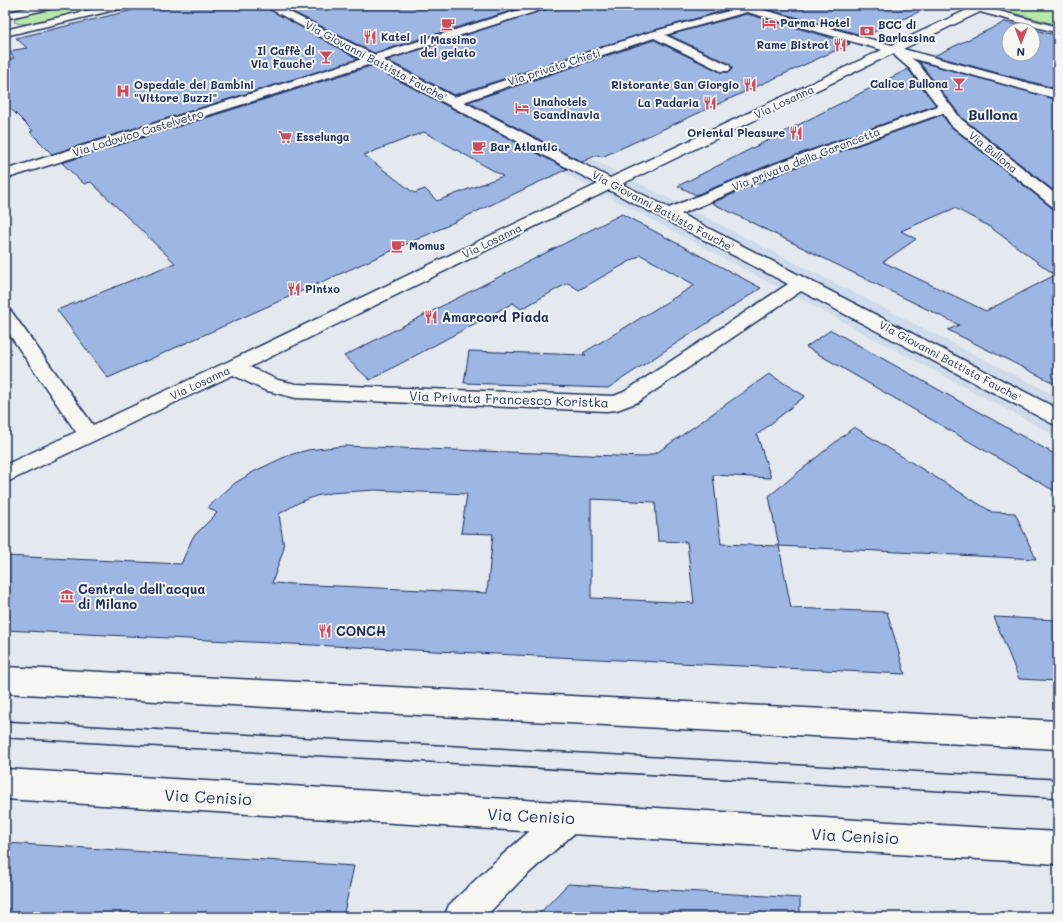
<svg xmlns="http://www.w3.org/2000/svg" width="1063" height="922" font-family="Mali,sans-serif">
  <rect width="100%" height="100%" fill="#e4e9ef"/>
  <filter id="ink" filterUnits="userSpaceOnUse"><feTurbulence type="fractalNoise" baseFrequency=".025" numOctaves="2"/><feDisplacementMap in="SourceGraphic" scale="8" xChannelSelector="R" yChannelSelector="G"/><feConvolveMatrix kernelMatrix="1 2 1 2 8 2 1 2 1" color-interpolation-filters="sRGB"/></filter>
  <g filter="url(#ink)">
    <!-- built -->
    <path fill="#cfdaeb" d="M 250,5 L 290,5 L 1058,397 L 1058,437 Z"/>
    <!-- green -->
    <g fill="#b8e8a7" stroke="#6a8c82">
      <path d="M 67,5 L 112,5 L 31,24 L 21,24 L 14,22 L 15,19 L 21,16 Z"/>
      <path d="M 1015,5 L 1044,5 L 1058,9 L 1058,25 L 1010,12 L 1006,9 Z"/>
    </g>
    <!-- building -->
    <g fill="#9db6e3" stroke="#1b2f5e" fill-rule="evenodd">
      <path d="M 154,5 L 262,5 L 358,59 L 52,154 L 30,132 L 33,131 L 5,103 L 5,60 L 14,58 L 9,51 L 27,48 L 16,38 Z"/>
      <path d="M 279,5 L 530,5 L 374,53 Z"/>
      <path d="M 552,5 L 727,5 L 730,9 L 644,33 L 454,95 L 387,60 L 550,8 Z"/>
      <path d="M 751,5 L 934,5 L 865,36 Z"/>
      <path d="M 747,14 L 850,43 L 848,44 L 850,44 L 602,157 L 597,155 L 582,162 L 468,102 L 654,40 L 720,72 L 729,72 L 732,69 L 730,64 L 669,35 Z"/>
      <path d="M 1005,22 L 1058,36 L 1058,89 L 934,56 ZM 1009,30 L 1033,30 L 1033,54 L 1009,54 Z"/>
      <path d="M 921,62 L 1058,100 L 1058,194 L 962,118 L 920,63 Z"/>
      <path d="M 371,66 L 567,169 L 448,225 L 449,225 L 108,378 L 57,310 L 175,263 L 91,182 L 84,184 L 62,163 ZM 424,132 L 439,140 L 503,176 L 437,201 L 425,189 L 414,193 L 364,155 Z"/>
      <path d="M 908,69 L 936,105 L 774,163 L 696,195 L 678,186 Z"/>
      <path d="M 942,115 L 950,126 L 1052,208 L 1058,210 L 1058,385 L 948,330 L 959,325 L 712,203 L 786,171 ZM 955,208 L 990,227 L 1055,275 L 986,311 L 883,262 L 916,239 L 901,231 Z"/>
      <path d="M 622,214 L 761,288 L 608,388 L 464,383 L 469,351 L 586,355 L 583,353 L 695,285 L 641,255 L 579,290 L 568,283 L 521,309 L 513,303 L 370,380 L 344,356 Z"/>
      <path d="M 831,330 L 1058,456 L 1058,493 L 806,347 Z"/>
      <path d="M 769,374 L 805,396 L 757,435 L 771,478 L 713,475 L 721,544 L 779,546 L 791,608 L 887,612 L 905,674 L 5,630 L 5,556 L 181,564 L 193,537 L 217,513 L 208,507 L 235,483 L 255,471 L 289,455 L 308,450 L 344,446 L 644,457 L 658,452 ZM 375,490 L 467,494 L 461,533 L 493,534 L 487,593 L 272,583 L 284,548 L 279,514 L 298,503 L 316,496 L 330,493 ZM 591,499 L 655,502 L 658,541 L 687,542 L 694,603 L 591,598 Z"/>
      <path d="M 854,427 L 992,512 L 1015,513 L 1036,559 L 779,546 L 769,496 Z"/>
      <path d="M 994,617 L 1058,620 L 1058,681 L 1019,679 Z"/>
      <path d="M 5,843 L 87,848 L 354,866 L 343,917 L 5,917 Z"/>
      <path d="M 568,884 L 800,898 L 800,917 L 536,917 Z"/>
    </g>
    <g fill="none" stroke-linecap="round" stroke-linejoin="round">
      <!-- street casing -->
      <g stroke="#1b2f5e" stroke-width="3">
        <g id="street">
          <path d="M 263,5 L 276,5 L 374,55 L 535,5 L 551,5 L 550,7 L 383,60 L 454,97 L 644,34 L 736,9 L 729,7 L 728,5 L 745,5 L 892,45 L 969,9 L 966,8 L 966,5 L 991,5 L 988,8 L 1058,27 L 1058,33 L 980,12 L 903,49 L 1058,91 L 1058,99 L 911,58 L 918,63 L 961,119 L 1058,196 L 1058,209 L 1053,207 L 951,125 L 943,113 L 785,170 L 681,214 L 1058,409 L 1058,425 L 1051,423 L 801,291 L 638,402 L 617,410 L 606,411 L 296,398 L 264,390 L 233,375 L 5,483 L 5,465 L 76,432 L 5,328 L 5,309 L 11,311 L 93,425 L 227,362 L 598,184 L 371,64 L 5,179 L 5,170 L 362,59 ZM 747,12 L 882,50 L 610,178 L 464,102 L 515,84 L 654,38 L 721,71 L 729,71 L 731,68 L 729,65 L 665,35 ZM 894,53 L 895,56 L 910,69 L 938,106 L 775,164 L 669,208 L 622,184 ZM 609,190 L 788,284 L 624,392 L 614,396 L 296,384 L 278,380 L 250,367 Z"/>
          <path d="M 567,803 L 578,808 L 583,819 L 578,830 L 521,880 L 485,917 L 444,917 L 449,905 L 499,858 L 556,808 Z"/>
        </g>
      </g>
      <!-- secondary casing -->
      <g stroke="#1b2f5e" stroke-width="3">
        <g id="secondary">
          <path d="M 40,5 L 59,5 L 58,7 L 5,19 L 5,13 Z"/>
          <path d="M 111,5 L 129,5 L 128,7 L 5,36 L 5,30 Z"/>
          <path d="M 5,667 L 1058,721 L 1058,749 L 5,693 Z"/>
          <path d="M 5,769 L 1058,832 L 1058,864 L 5,799 Z"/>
        </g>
      </g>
      <!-- street -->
      <use href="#street" fill="#f6f6f2" fill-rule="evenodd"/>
      <!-- secondary -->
      <use href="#secondary" fill="#f6f6f2" fill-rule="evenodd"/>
      <!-- tram -->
      <g stroke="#1b2f5e" stroke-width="1.5">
        <path d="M 5,721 L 1058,779"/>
        <path d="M 5,738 L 1058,798"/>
      </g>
    </g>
  </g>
  <!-- icons -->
  <defs>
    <g id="hotel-bare" transform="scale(1.08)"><path d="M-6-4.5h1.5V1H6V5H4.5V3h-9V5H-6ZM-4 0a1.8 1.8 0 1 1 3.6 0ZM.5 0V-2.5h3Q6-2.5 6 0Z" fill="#d1495b" stroke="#f6f6f2" stroke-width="2.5" paint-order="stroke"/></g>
    <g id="cafe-bare" transform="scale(1.08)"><path d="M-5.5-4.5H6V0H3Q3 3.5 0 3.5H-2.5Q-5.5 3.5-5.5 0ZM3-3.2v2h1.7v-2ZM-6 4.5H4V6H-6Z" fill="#d1495b" stroke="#f6f6f2" stroke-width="2.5" paint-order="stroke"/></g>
    <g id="bank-bare" transform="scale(1.08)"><path d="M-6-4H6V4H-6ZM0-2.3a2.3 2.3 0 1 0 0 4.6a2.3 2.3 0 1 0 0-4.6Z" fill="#d1495b" stroke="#f6f6f2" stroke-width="2.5" paint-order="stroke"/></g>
    <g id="restaurant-bare" transform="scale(1.08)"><path d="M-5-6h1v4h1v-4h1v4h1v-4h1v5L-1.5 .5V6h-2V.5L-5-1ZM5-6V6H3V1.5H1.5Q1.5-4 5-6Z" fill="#d1495b" stroke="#f6f6f2" stroke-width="2.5" paint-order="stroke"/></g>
    <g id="bar-bare" transform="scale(1.08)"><path d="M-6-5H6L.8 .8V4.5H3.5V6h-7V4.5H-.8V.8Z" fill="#d1495b" stroke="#f6f6f2" stroke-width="2.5" paint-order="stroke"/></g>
    <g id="hospital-bare" transform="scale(1.08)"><path d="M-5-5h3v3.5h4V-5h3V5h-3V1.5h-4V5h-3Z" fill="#d1495b" stroke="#f6f6f2" stroke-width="2.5" paint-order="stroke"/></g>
    <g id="supermarket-bare" transform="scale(1.08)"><path d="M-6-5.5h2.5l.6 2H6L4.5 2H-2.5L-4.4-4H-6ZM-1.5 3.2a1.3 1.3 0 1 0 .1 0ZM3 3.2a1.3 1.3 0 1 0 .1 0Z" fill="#d1495b" stroke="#f6f6f2" stroke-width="2.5" paint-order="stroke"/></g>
    <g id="museum-bare" transform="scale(1.08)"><path d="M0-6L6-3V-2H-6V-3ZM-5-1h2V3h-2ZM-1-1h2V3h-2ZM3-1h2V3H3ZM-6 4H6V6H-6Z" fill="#d1495b" stroke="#f6f6f2" stroke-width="2.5" paint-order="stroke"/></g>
  </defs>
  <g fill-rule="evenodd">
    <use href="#hotel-bare" x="769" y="23"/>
    <use href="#cafe-bare" x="448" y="24"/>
    <use href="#bank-bare" x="867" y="31"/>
    <use href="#restaurant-bare" x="370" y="37"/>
    <use href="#restaurant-bare" x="840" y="45"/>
    <use href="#bar-bare" x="326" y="57"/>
    <use href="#bar-bare" x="959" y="84"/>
    <use href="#restaurant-bare" x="750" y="85"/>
    <use href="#hospital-bare" x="123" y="91"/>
    <use href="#restaurant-bare" x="710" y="103"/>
    <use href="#hotel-bare" x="522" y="108"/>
    <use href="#restaurant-bare" x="796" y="133"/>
    <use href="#supermarket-bare" x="285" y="137"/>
    <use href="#cafe-bare" x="479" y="147"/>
    <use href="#cafe-bare" x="398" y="246"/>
    <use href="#restaurant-bare" x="294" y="289"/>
    <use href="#restaurant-bare" x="431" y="317"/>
    <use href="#museum-bare" x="67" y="596"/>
    <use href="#restaurant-bare" x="325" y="631"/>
  </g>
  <g text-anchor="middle" stroke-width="4" stroke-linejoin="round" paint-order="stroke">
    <!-- far-poi labels -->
    <g font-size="11" font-weight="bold" fill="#1b2f5e" stroke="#f6f6f2" text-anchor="start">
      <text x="780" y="27">Parma Hotel</text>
      <text x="878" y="29">BCC di<tspan x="878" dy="13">Barlassina</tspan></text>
      <text x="381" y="41">Katei</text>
      <text x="448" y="44" text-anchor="middle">il Massimo<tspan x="448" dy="13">del gelato</tspan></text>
      <text x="829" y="49" text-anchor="end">Rame Bistrot</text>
      <text x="315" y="55" text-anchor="end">Il Caffè di<tspan x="315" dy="13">Via Fauche'</tspan></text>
      <text x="948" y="88" text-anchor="end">Calice Bullona</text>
      <text x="134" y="89">Ospedale dei Bambini<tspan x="134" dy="13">"Vittore Buzzi"</tspan></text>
      <text x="739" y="89" text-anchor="end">Ristorante San Giorgio</text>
      <text x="533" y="106">Unahotels<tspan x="533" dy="13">Scandinavia</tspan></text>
      <text x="699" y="107" text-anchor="end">La Padaria</text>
      <text x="785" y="137" text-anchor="end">Oriental Pleasure</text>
      <text x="296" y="141">Esselunga</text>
      <text x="490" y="151">Bar Atlantic</text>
      <text x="409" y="250">Momus</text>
      <text x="305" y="293">Pintxo</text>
    </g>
    <!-- far-street labels -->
    <g font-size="11" fill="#1b2f5e" stroke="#f6f6f2">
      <text transform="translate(376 61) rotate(28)" y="4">Via Giovanni Battista Fauche'</text>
      <text transform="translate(554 67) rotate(-18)" y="4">Via privata Chieti</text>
      <text transform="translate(784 102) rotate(-25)" y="4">Via Losanna</text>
      <text transform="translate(138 133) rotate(-17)" y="4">Via Lodovico Castelvetro</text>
      <text transform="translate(993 152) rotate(39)" y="4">Via Bullona</text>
      <text transform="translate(806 159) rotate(-21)" y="4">Via privata della Garancetta</text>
      <text transform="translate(663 211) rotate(28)" y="4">Via Giovanni Battista Fauche'</text>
      <text transform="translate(492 241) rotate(-26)" y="4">Via Losanna</text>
      <text transform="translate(950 361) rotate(28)" y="4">Via Giovanni Battista Fauche'</text>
      <text transform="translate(200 383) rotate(-25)" y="4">Via Losanna</text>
    </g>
    <!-- poi labels -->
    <g font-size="13" font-weight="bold" fill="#1b2f5e" stroke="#f6f6f2" text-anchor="start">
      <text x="442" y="322">Amarcord Piada</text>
      <text x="78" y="594">Centrale dell'acqua<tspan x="78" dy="15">di Milano</tspan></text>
      <text x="336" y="636">CONCH</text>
    </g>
    <!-- street labels -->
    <g font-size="13" fill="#1b2f5e" stroke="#f6f6f2">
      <text transform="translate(509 399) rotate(2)" y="5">Via Privata Francesco Koristka</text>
    </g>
    <!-- far-district labels -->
    <g font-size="14" font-weight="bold" fill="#1b2f5e" stroke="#f6f6f2">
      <text x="993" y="120">Bullona</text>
    </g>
    <!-- near-street labels -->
    <g font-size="16" fill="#1b2f5e" stroke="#f6f6f2">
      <text transform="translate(208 797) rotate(3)" y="6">Via Cenisio</text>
      <text transform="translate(531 816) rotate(3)" y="6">Via Cenisio</text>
      <text transform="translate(855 836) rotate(3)" y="6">Via Cenisio</text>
    </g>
  </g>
  <!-- margin -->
  <rect width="1063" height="922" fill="none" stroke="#f6f6f2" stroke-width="20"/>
  <rect x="10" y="10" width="1043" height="902" fill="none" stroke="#1b2f5e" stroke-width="1.5" filter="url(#ink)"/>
  <!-- north arrow -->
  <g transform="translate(1021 42) rotate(181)"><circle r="19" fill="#f6f6f2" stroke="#9ea6b7"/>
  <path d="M0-3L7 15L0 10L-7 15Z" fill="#d1495b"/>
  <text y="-6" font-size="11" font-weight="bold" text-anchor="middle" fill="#1b2f5e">N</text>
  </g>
</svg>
